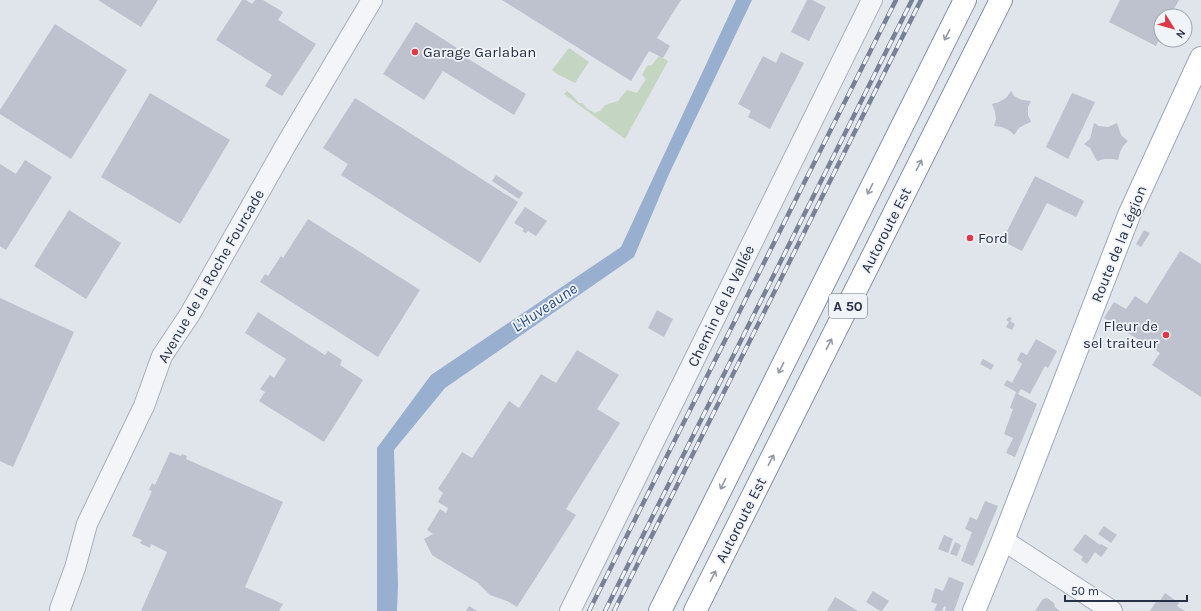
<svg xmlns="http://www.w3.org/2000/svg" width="1201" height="611" font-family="Karla,sans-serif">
  <rect width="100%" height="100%" fill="#e0e4eb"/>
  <!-- green -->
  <g fill="#c4d6c1">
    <path d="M 569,48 L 589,62 L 575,83 L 557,74 L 552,70 Z"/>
    <path d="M 659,56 L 668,61 L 625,139 L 564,94 L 567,91 L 572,95 L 579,103 L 582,103 L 586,107 L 586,108 L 595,113 L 600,111 L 605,105 L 618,101 L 627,90 L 637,93 L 646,79 L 642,75 L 647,66 L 652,65 Z"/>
  </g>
  <!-- water -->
  <path fill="#98afcf" d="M 736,0 L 752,0 L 669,174 L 634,257 L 445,388 L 394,450 L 398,586 L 397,611 L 377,611 L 377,448 L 431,375 L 621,247 Z"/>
  <!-- building -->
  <g fill="#bdc2ce">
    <path d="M 98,0 L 158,0 L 141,27 Z"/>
    <path d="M 242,0 L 246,0 L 252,4 L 255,0 L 263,0 L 283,12 L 278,20 L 316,44 L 282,96 L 265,86 L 272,75 L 216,40 Z"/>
    <path d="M 502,0 L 681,0 L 657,38 L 670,46 L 663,58 L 649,51 L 631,81 Z"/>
    <path d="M 807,0 L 812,0 L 826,7 L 809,41 L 791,32 Z"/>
    <path d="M 1120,0 L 1179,0 L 1170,16 L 1161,16 L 1161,35 L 1156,46 L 1109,22 Z"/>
    <path d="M 416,22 L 457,48 L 455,51 L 526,94 L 514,115 L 443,71 L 424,100 L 383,74 Z"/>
    <path d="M 55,24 L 127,70 L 71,159 L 0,114 L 0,110 Z"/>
    <path d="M 781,52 L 804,63 L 770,129 L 748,117 L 751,111 L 738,104 L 763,56 L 776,63 Z"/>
    <path d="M 1011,91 L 1014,96 L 1022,100 L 1031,101 L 1028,107 L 1028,115 L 1031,122 L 1026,124 L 1019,128 L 1014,135 L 1010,131 L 1002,127 L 994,126 L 996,119 L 995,112 L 992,104 L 999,102 L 1007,97 Z"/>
    <path d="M 150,93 L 230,140 L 180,224 L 101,177 Z"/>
    <path d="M 1072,93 L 1095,102 L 1068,159 L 1046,147 Z"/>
    <path d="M 355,98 L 518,202 L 480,263 L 341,175 L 348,164 L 323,148 Z"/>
    <path d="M 1094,123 L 1099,126 L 1108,127 L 1117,123 L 1121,135 L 1128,141 L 1123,146 L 1120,152 L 1118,160 L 1112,159 L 1105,159 L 1097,161 L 1090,148 L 1084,144 L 1090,139 Z"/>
    <path d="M 25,160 L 52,177 L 6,250 L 0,246 L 0,164 L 16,174 Z"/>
    <path d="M 496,175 L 523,193 L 519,199 L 492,181 Z"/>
    <path d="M 1035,176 L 1084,201 L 1076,217 L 1047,203 L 1022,251 L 1002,241 Z"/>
    <path d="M 525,207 L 547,221 L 536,236 L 528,231 L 526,233 L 522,231 L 524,229 L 514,223 Z"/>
    <path d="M 69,210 L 121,243 L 86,299 L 34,266 Z"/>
    <path d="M 308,219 L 420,290 L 378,357 L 260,282 L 265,274 L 268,276 L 281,256 L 283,258 Z"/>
    <path d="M 1144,230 L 1150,233 L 1141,247 L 1136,244 Z"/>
    <path d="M 1180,251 L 1201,264 L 1201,397 L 1152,365 L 1160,353 L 1104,318 L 1114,302 L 1126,309 L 1135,296 L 1147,304 Z"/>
    <path d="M 0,298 L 74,332 L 13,467 L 0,461 Z"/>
    <path d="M 657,310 L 673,319 L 664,337 L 648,328 Z"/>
    <path d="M 258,312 L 325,355 L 328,351 L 342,360 L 340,365 L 363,380 L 324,442 L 259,401 L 265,392 L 260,389 L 270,375 L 274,378 L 286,359 L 245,333 Z"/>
    <path d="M 1009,317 L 1012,318 L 1010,321 L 1015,324 L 1012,330 L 1006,327 L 1009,322 L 1006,320 Z"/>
    <path d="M 1036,339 L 1057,351 L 1048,368 L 1045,366 L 1030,394 L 1021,389 L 1018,394 L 1037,404 L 1015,457 L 1006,453 L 1013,438 L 1004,434 L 1013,409 L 1010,408 L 1016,392 L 1004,385 L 1007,380 L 1012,383 L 1022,364 L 1017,360 L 1021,352 L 1027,355 Z"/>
    <path d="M 577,350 L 619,375 L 597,409 L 620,423 L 566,509 L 576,515 L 517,607 L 507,601 L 490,595 L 478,583 L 432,555 L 424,539 L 433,534 L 427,530 L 440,509 L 446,513 L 448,508 L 438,502 L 443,493 L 438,489 L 462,452 L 472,458 L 509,401 L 519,408 L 541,374 L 556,383 Z"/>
    <path d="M 983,359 L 994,365 L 991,370 L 980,364 Z"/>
    <path d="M 170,452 L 181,456 L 182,454 L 187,456 L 186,459 L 283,502 L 245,587 L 283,604 L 279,611 L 141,611 L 167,552 L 151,544 L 150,548 L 140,543 L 142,540 L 132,536 L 152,491 L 149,490 L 152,483 L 155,485 Z"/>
    <path d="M 985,501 L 998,506 L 973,566 L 961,561 L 972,532 L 965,529 L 970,517 L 977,520 Z"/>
    <path d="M 1104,526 L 1117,535 L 1111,543 L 1098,534 Z"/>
    <path d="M 1085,534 L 1100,545 L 1101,544 L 1108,548 L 1101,557 L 1095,552 L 1087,564 L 1081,560 L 1083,557 L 1073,550 Z"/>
    <path d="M 944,535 L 953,539 L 948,553 L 938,549 Z"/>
    <path d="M 955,542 L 961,545 L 957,556 L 950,554 Z"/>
    <path d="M 949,577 L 964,583 L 954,611 L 945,611 L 946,607 L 944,606 L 942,611 L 934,611 L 937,604 L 931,602 L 935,588 L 943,591 Z"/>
    <path d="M 873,591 L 889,601 L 882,611 L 880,611 L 866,602 Z"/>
    <path d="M 1165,593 L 1179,603 L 1177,606 L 1185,611 L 1150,611 L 1157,600 L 1159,602 Z"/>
    <path d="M 835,597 L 858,611 L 827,611 Z"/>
    <path d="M 1047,598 L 1054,603 L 1055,607 L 1060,611 L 1035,611 L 1043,599 Z"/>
    <path d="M 469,606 L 477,611 L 466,611 Z"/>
  </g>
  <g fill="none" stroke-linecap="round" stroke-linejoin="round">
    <!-- minor casing -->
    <g stroke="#a8aeb9" stroke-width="22">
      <g id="minor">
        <path d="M 1003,540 L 1112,611"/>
        <path d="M 60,609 L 75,568 L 87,524 L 144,406 L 162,356 L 190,314 L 287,143 L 372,0"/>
        <path d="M 570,611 L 624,502 L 872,0"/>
      </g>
    </g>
    <!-- major casing -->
    <g stroke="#9ea7b8" stroke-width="24">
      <path id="major" d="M 974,611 L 1003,540 L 1129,215 L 1201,58"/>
    </g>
    <!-- highway casing -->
    <g stroke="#8690a3" stroke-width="24">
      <g id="highway">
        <path d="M 660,611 L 965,0"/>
        <path d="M 695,611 L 1001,0"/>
      </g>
    </g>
    <!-- minor -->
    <use href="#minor" stroke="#f4f5f9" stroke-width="20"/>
    <!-- major -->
    <use href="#major" stroke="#fff" stroke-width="22"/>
    <!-- highway -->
    <use href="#highway" stroke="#fff" stroke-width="22"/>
    <!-- rail casing -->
    <g stroke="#788196" stroke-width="4.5">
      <g id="rail">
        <path d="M 589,611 L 896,0"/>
        <path d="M 605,611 L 912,0"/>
        <path d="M 614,611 L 921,0"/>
      </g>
    </g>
    <!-- rail -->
    <use href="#rail" stroke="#f0f3f8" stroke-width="3" stroke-dasharray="9" stroke-linecap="butt"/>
  </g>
  <!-- one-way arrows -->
  <defs><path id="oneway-shaft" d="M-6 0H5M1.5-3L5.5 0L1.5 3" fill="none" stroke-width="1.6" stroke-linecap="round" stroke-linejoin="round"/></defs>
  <g stroke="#9398a2">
    <use href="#oneway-shaft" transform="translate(947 35) rotate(117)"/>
    <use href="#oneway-shaft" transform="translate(919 165) rotate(-63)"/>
    <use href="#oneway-shaft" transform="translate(870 189) rotate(117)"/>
    <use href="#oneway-shaft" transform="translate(829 344) rotate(-63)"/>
    <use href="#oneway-shaft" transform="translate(781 368) rotate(117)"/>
    <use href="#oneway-shaft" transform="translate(771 460) rotate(-63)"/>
    <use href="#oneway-shaft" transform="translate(723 484) rotate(116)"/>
    <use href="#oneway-shaft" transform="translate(713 576) rotate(-63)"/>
  </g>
  <!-- markers -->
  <g fill="#dd3846" stroke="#f0f3f8" stroke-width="1.5">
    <circle cx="415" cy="52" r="4"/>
    <circle cx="970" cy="238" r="4"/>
    <circle cx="1166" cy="335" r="4"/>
  </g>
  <g text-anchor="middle" stroke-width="3.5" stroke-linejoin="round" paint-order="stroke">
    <!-- shield labels -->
    <rect fill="#f0f3f8" stroke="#636a7a" stroke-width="1" x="829" y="294" width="38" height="24" rx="3"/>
    <g font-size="14" font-weight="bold" fill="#273044">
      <text x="848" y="311">A 50</text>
    </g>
    <!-- poi labels -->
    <g font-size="15" fill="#273044" stroke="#f0f3f8" text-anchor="start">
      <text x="423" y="57">Garage Garlaban</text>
      <text x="978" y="243">Ford</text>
      <text x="1158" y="331" text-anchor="end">Fleur de<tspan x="1158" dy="17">sel traiteur</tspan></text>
    </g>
    <!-- street labels -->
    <g font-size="15" fill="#273044" stroke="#f0f3f8">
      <text transform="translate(886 230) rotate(-63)" y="5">Autoroute Est</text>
      <text transform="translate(1119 244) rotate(-68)" y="5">Route de la Légion</text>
      <text transform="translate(211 276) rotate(-60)" y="5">Avenue de la Roche Fourcade</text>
      <text transform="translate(721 306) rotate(-64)" y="5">Chemin de la Vallée</text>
      <text transform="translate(741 520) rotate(-63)" y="5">Autoroute Est</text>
    </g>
    <!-- water labels -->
    <g font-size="16" font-style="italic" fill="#2c4b7d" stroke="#f0f3f8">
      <text transform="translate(544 307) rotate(-34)" y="6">L'Huveaune</text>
    </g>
  </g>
  <!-- north arrow -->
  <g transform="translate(1173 28) rotate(127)"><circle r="19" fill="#f0f3f8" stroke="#a0a5b0"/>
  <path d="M0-3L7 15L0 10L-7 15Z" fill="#dd3846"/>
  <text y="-6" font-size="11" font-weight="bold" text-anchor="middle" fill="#273044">N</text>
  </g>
  <!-- scale -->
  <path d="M1065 595v6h122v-6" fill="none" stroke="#273044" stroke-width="2"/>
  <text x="1071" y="595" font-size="12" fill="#273044" stroke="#f0f3f8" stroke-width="3" paint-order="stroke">50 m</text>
</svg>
